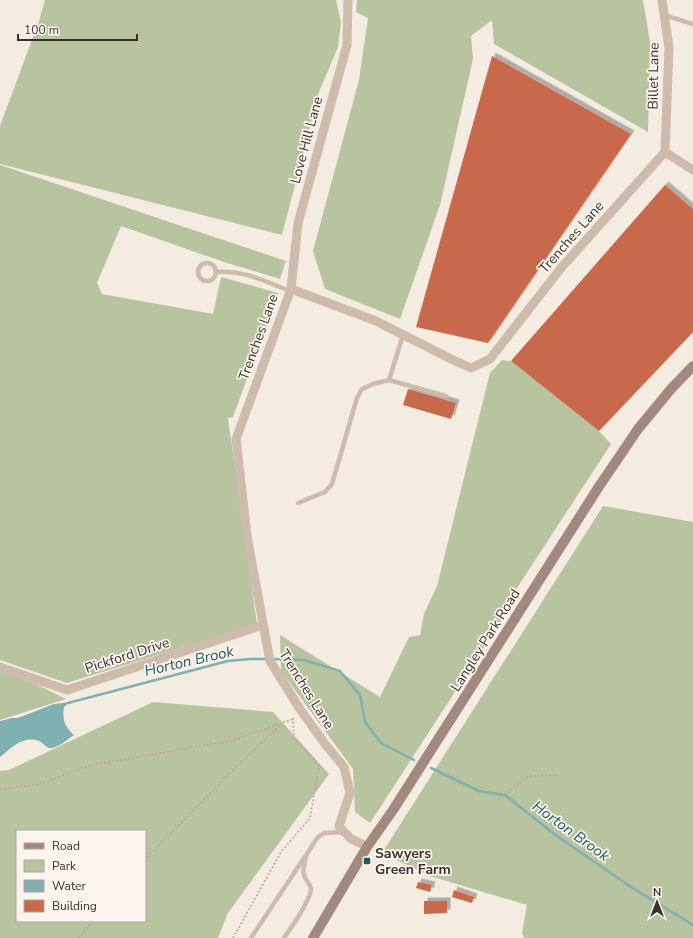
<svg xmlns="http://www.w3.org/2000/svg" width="693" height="938" font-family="'Nunito Sans',sans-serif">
  <defs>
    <filter id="shadow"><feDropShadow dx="3.5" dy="-3.5" stdDeviation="0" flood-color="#0004"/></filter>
  </defs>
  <rect width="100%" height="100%" fill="#f4ebe1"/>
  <!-- green -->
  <g fill="#b8c4a0" fill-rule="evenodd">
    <path d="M 45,0 L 336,0 L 341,22 L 338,47 L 319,92 L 282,235 L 0,164 L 0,126 L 39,21 Z"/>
    <path d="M 357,0 L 643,0 L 650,42 L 648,132 L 494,44 L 492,20 L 471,36 L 473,59 L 440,205 L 400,319 L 325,289 L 313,251 L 359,80 L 368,18 L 356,12 Z"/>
    <path d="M 0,165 L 286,261 L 280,279 L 224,262 L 121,226 L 97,283 L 102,294 L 213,314 L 221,277 L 278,293 L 233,417 L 228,418 L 257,624 L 67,683 L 0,660 Z"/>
    <path d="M 502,360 L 511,361 L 599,431 L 611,444 L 504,608 L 508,610 L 370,823 L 355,812 L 353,769 L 281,671 L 280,635 L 380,697 L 409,637 L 420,635 L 424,614 L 437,586 L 490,373 Z"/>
    <path d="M 603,506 L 693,522 L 693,938 L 524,938 L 522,933 L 527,905 L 430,876 L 382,853 Z"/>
    <path d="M 0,669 L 30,681 L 66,699 L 0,720 Z"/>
    <path d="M 153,702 L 273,712 L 329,774 L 228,913 L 218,938 L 0,938 L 0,771 L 9,770 ZM 17,831 L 145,831 L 145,921 L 17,921 Z"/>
  </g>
  <!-- water -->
  <path fill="#7fb0b2" d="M 70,702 L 64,707 C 62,719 64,726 74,735 C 68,739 59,747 52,748 C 46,749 44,743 39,741 C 23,735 11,748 0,757 L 0,721 L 12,718 L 18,718 L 54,704 Z"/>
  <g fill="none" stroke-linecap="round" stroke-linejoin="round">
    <!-- stream -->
    <g stroke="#7fb0b2" stroke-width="2.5">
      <path d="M 272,659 L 304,660 L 340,671 L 360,695 L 365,722 L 381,743 L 414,760"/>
      <path d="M 68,703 L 228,661 L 250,659 L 267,659"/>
      <path d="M 431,768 L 479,791 L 505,795 L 554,834 L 628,885 L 693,925"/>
    </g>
  </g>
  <!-- building -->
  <g fill="#c8694b" filter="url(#shadow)">
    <path d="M 492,56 L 631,134 L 488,343 L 416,327 Z"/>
    <path d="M 665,185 L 693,209 L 693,332 L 599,431 L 511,361 Z"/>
    <path d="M 408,389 L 456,403 L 451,419 L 403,405 Z"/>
    <path d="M 418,882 L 432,885 L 430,892 L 416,888 Z"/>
    <path d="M 454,890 L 474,897 L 472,903 L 452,897 Z"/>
    <path d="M 424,901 L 447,901 L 447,913 L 424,914 Z"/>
  </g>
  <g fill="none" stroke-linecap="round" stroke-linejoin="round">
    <!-- path -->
    <g stroke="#b9a596" stroke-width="1.5" stroke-dasharray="2 2" stroke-linecap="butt">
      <path d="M 0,789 L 37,785 L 87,766 L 234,740 L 293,719"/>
      <path d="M 498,800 L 528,776 L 557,775"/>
      <path d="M 145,860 L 232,771 L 282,724"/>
      <path d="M 79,938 L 93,921"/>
      <path d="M 233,938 L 281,852 L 310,818 L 319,766 L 294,738 L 293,719 L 295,716"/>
    </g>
    <!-- service -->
    <g stroke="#cdbbac" stroke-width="4.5">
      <path d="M 664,15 L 693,24"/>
      <circle cx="207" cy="272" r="9"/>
      <path d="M 216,272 C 244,270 264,281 290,291"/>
      <path d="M 403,335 L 389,380 L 446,396"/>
      <path d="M 298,503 L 325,492 L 332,484 L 357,398 L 362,389 L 373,384 L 389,380"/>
      <path d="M 251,938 L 318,837 L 324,833 L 344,832"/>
      <path d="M 284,938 C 291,928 311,899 311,889 C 310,883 305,880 304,875 C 302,869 305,862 306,857"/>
    </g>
    <!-- minor -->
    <g stroke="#cdbbac" stroke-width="9">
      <path d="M 348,0 L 347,45 L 298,223 L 291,289 L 236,439 L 247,536 L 270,661 L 300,709 L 325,744 L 344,767 L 350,793 L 339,826 L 350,838 L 367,847"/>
      <path d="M 662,0 L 669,48 L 665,152"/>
      <path d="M 665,152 L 693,170"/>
      <path d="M 291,289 L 376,321 L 453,360 L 471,368 L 490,359 L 561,268 L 665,152"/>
      <path d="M 0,667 L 67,690 L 263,625"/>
    </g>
    <!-- secondary -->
    <path stroke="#a18a7d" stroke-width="10" d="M 313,938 L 367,847 L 393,810 L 598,488 L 638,429 L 671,389 L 693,366"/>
  </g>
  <!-- markers -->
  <rect fill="#1f5a5e" stroke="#fbf5ee" stroke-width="1.5" x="363" y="857" width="8" height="8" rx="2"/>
  <g text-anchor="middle" stroke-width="3.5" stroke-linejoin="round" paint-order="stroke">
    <!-- street labels -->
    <g font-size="14" fill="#3b302b" stroke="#fbf5ee">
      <text transform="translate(653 76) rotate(-89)" y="5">Billet Lane</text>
      <text transform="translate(306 140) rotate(-75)" y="5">Love Hill Lane</text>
      <text transform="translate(571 237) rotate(-49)" y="5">Trenches Lane</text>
      <text transform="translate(258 337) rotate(-70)" y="5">Trenches Lane</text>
      <text transform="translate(485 640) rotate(-58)" y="5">Langley Park Road</text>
      <text transform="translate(127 655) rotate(-18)" y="5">Pickford Drive</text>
      <text transform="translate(307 689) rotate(58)" y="5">Trenches Lane</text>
    </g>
    <!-- poi labels -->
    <g font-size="14" font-weight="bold" fill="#3b302b" stroke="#fbf5ee" text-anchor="start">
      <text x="375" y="858">Sawyers<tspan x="375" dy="16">Green Farm</tspan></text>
    </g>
    <!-- water labels -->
    <g font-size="15" font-style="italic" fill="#1f5a5e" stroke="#fbf5ee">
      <text transform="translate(189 661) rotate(-13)" y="5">Horton Brook</text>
      <text transform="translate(571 831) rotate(36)" y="5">Horton Brook</text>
    </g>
  </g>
  <!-- legend -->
  <rect x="16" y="830" width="130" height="92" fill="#fbf5ee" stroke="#aea6a0"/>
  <rect x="24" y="843" width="20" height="6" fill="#a18a7d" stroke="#aea6a0"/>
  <text x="52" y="850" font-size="12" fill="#3b302b">Road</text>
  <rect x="24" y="860" width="20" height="12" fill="#b8c4a0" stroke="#aea6a0"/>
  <text x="52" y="870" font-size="12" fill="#3b302b">Park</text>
  <rect x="24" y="880" width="20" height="12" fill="#7fb0b2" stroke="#aea6a0"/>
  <text x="52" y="890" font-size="12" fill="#3b302b">Water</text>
  <rect x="24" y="900" width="20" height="12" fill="#c8694b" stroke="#aea6a0"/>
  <text x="52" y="910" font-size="12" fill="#3b302b">Building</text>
  <!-- north arrow -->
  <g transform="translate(657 902)" stroke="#fbf5ee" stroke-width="3" paint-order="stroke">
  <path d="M0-3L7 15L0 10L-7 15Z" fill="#3b302b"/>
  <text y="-6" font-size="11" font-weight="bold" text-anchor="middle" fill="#3b302b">N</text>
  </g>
  <!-- scale -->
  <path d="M18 34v6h119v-6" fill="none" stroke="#3b302b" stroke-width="2"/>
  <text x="24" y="34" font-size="12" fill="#3b302b" stroke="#fbf5ee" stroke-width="3" paint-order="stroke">100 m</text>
</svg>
